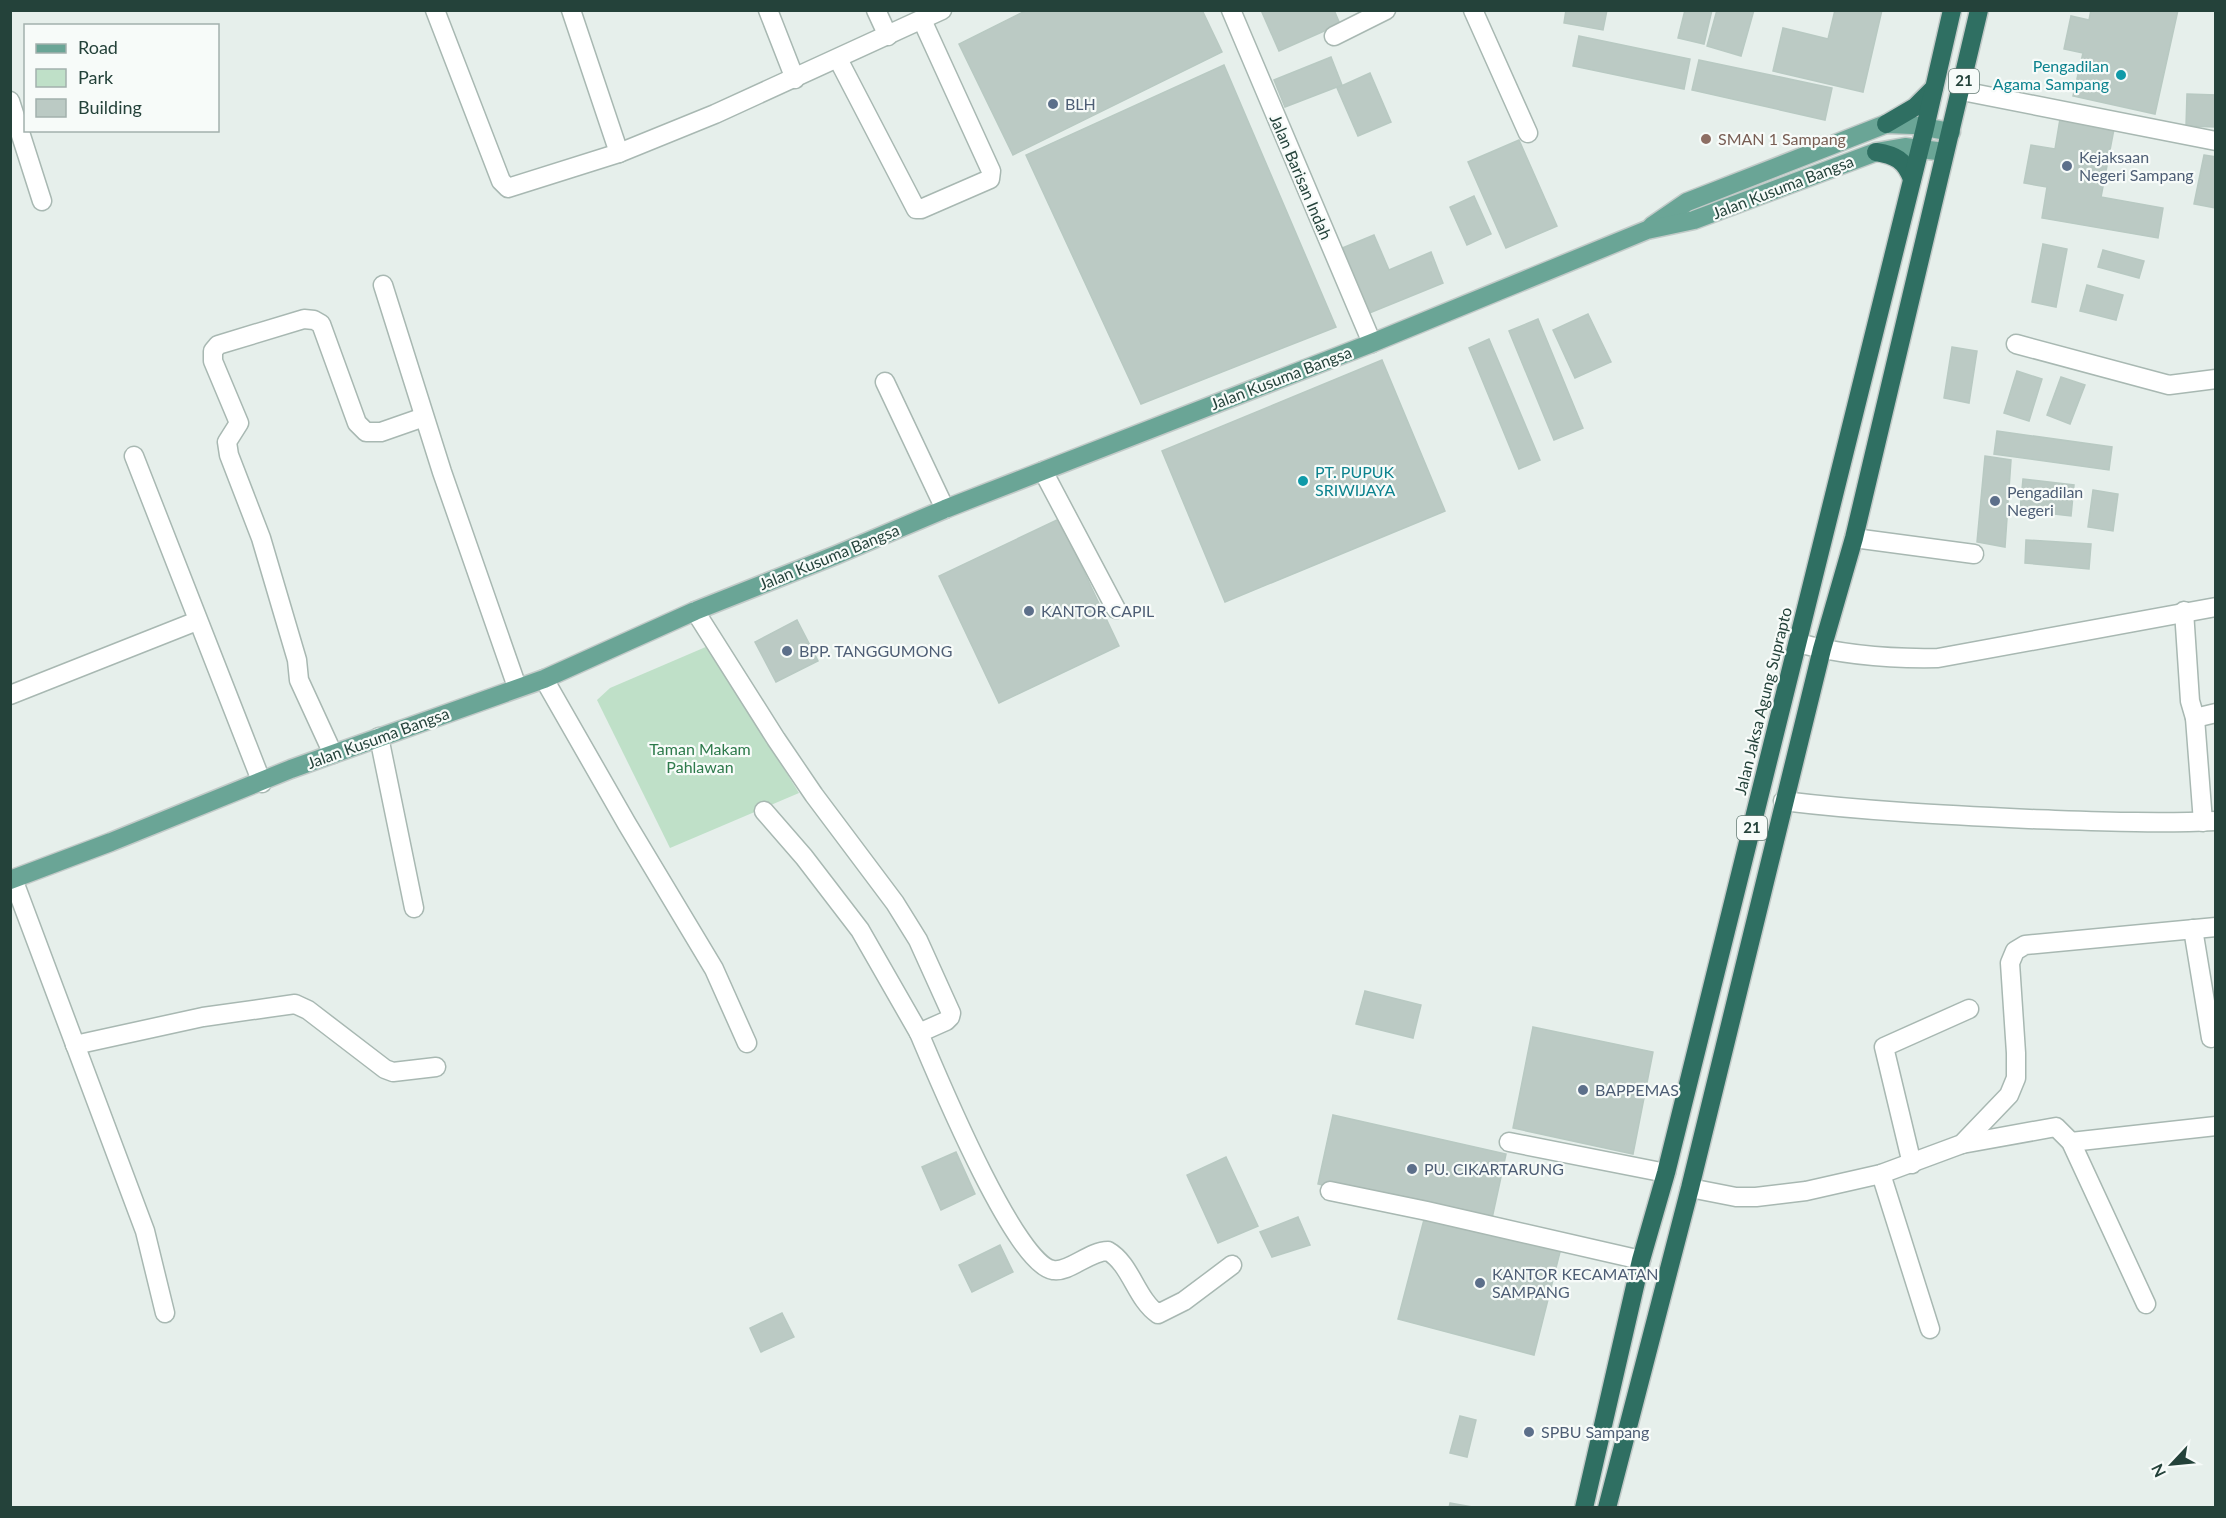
<svg xmlns="http://www.w3.org/2000/svg" width="2226" height="1518" font-family="Lato,sans-serif">
  <rect width="100%" height="100%" fill="#e6efeb"/>
  <!-- green -->
  <path fill="#bfe0c8" d="M 708,646 L 799,793 L 670,848 L 597,700 L 610,688 Z"/>
  <!-- building -->
  <g fill="#bbcac4" stroke="#b8c9c2" stroke-width="1.5">
    <path d="M 1027,10 L 1202,10 L 1222,52 L 1013,155 L 959,44 Z"/>
    <path d="M 1261,10 L 1334,10 L 1340,24 L 1279,51 Z"/>
    <path d="M 1566,10 L 1607,10 L 1603,30 L 1564,23 Z"/>
    <path d="M 1685,10 L 1712,10 L 1704,44 L 1678,38 Z"/>
    <path d="M 1717,10 L 1754,10 L 1741,56 L 1707,46 Z"/>
    <path d="M 1835,10 L 1882,10 L 1863,92 L 1773,71 L 1783,28 L 1828,39 Z"/>
    <path d="M 2091,10 L 2178,10 L 2155,114 L 2073,96 L 2083,53 L 2064,49 L 2071,16 L 2089,20 Z"/>
    <path d="M 1579,36 L 1690,59 L 1684,89 L 1573,66 Z"/>
    <path d="M 1331,57 L 1342,85 L 1285,107 L 1274,80 Z"/>
    <path d="M 1699,60 L 1832,88 L 1825,120 L 1692,90 Z"/>
    <path d="M 1224,65 L 1336,327 L 1141,404 L 1026,155 Z"/>
    <path d="M 1370,73 L 1391,122 L 1358,136 L 1337,88 Z"/>
    <path d="M 2187,94 L 2216,95 L 2216,127 L 2186,126 Z"/>
    <path d="M 2060,119 L 2114,129 L 2101,197 L 2163,208 L 2158,238 L 2042,218 L 2047,187 L 2024,183 L 2031,145 L 2055,149 Z"/>
    <path d="M 1519,140 L 1557,226 L 1506,248 L 1468,162 Z"/>
    <path d="M 2204,155 L 2216,157 L 2216,208 L 2194,204 Z"/>
    <path d="M 1474,196 L 1491,234 L 1467,245 L 1450,207 Z"/>
    <path d="M 1374,235 L 1389,270 L 1431,252 L 1443,283 L 1367,314 L 1340,249 Z"/>
    <path d="M 2043,244 L 2067,249 L 2056,307 L 2032,302 Z"/>
    <path d="M 2103,250 L 2144,261 L 2139,278 L 2098,267 Z"/>
    <path d="M 2087,285 L 2123,295 L 2116,320 L 2080,311 Z"/>
    <path d="M 1588,314 L 1611,362 L 1575,378 L 1553,330 Z"/>
    <path d="M 1538,319 L 1583,428 L 1554,440 L 1509,331 Z"/>
    <path d="M 1489,339 L 1540,460 L 1519,469 L 1469,348 Z"/>
    <path d="M 1952,347 L 1977,351 L 1969,403 L 1944,398 Z"/>
    <path d="M 1382,360 L 1445,511 L 1225,602 L 1162,451 Z"/>
    <path d="M 2017,371 L 2042,379 L 2029,421 L 2004,413 Z"/>
    <path d="M 2061,377 L 2085,385 L 2070,424 L 2047,415 Z"/>
    <path d="M 1997,431 L 2112,447 L 2109,470 L 1994,454 Z"/>
    <path d="M 1985,456 L 2011,460 L 2005,547 L 1977,542 Z"/>
    <path d="M 2023,479 L 2074,485 L 2071,516 L 2020,510 Z"/>
    <path d="M 2093,490 L 2118,494 L 2113,531 L 2088,527 Z"/>
    <path d="M 1059,519 L 1119,646 L 999,703 L 939,576 Z"/>
    <path d="M 2026,540 L 2091,544 L 2089,569 L 2025,563 Z"/>
    <path d="M 797,620 L 818,661 L 776,682 L 755,642 Z"/>
    <path d="M 1365,991 L 1421,1005 L 1413,1038 L 1356,1024 Z"/>
    <path d="M 1533,1027 L 1653,1052 L 1633,1154 L 1513,1128 Z"/>
    <path d="M 1333,1115 L 1506,1154 L 1491,1223 L 1318,1184 Z"/>
    <path d="M 956,1152 L 975,1194 L 941,1210 L 922,1167 Z"/>
    <path d="M 1226,1157 L 1258,1226 L 1218,1243 L 1187,1175 Z"/>
    <path d="M 1426,1212 L 1561,1248 L 1534,1355 L 1398,1319 Z"/>
    <path d="M 1298,1217 L 1310,1245 L 1272,1257 L 1260,1232 Z"/>
    <path d="M 1000,1245 L 1013,1272 L 972,1292 L 959,1265 Z"/>
    <path d="M 782,1313 L 794,1337 L 761,1352 L 750,1328 Z"/>
    <path d="M 1460,1416 L 1476,1420 L 1467,1457 L 1450,1453 Z"/>
    <path d="M 1450,1503 L 1478,1508 L 1449,1508 Z"/>
  </g>
  <g fill="none" stroke-linecap="round" stroke-linejoin="round">
    <!-- minor casing -->
    <g stroke="#a8b8b2" stroke-width="21">
      <g id="minor">
        <path d="M 435,10 L 501,181 L 508,188 L 619,153 L 715,114 L 942,10"/>
        <path d="M 571,10 L 619,153"/>
        <path d="M 768,10 L 795,79"/>
        <path d="M 876,10 L 888,36"/>
        <path d="M 1231,10 L 1372,343"/>
        <path d="M 1473,10 L 1528,133"/>
        <path d="M 1334,36 L 1386,10"/>
        <path d="M 838,59 L 916,209 L 921,209 L 990,179 L 991,171 L 922,20"/>
        <path d="M 1962,91 L 2216,141"/>
        <path d="M 10,101 L 42,201"/>
        <path d="M 383,285 L 442,472 L 517,687"/>
        <path d="M 2016,344 L 2169,385 L 2216,379"/>
        <path d="M 885,382 L 945,509"/>
        <path d="M 134,456 L 262,783"/>
        <path d="M 1043,471 L 1116,609"/>
        <path d="M 1854,538 L 1974,554"/>
        <path d="M 695,611 L 776,739 L 814,795 L 895,903 L 918,940 L 951,1013 L 950,1017 L 946,1021 L 919,1033 C 936,1073 1015,1265 1053,1270 C 1069,1273 1089,1251 1108,1251 C 1131,1264 1136,1299 1158,1314 L 1184,1301 L 1232,1265"/>
        <path d="M 2184,611 L 2190,701 L 2195,718 L 2203,822"/>
        <path d="M 1798,643 C 1843,655 1891,659 1938,658 L 2216,607"/>
        <path d="M 544,679 L 627,824 L 714,969 L 747,1043"/>
        <path d="M 10,695 L 197,621"/>
        <path d="M 2195,718 L 2216,713"/>
        <path d="M 379,737 L 414,908"/>
        <path d="M 333,754 L 299,680 L 297,660 L 261,538 L 229,455 L 227,442 L 239,423 L 213,361 L 213,351 L 218,345 L 304,319 L 314,320 L 321,324 L 357,423 L 366,432 L 381,432 L 424,417"/>
        <path d="M 1783,801 C 1865,811 1947,815 2029,819 C 2091,821 2154,824 2216,821"/>
        <path d="M 764,811 L 804,857 L 860,930 L 919,1033"/>
        <path d="M 13,879 L 145,1231 L 165,1313"/>
        <path d="M 2193,929 L 2211,1038"/>
        <path d="M 75,1045 L 203,1017 L 295,1004 L 308,1010 L 385,1069 L 393,1072 L 436,1067"/>
        <path d="M 1509,1142 L 1666,1173"/>
        <path d="M 2071,1142 L 2216,1126"/>
        <path d="M 1962,1144 L 2056,1127 L 2071,1142 L 2146,1304"/>
        <path d="M 1912,1164 L 1884,1047 L 1969,1009"/>
        <path d="M 1881,1174 L 1930,1329"/>
        <path d="M 1690,1188 L 1736,1197 L 1756,1197 L 1806,1191 L 1881,1174 L 1962,1144 L 2009,1095 L 2016,1078 L 2016,1053 L 2010,963 L 2015,951 L 2025,945 L 2216,927"/>
        <path d="M 1330,1191 L 1427,1211 L 1641,1260"/>
      </g>
    </g>
    <!-- major casing -->
    <g stroke="#c2cac8" stroke-width="21">
      <g id="major">
        <path d="M 1652,226 L 1687,202 L 1886,124 L 1913,125 L 1951,132"/>
        <path d="M 10,880 L 111,842 L 291,769 L 544,679 L 695,611 L 836,555 L 945,509 L 1372,343 L 1647,230 L 1694,220 L 1876,152 L 1905,147 L 1945,152"/>
      </g>
    </g>
    <!-- highway casing -->
    <g stroke="#c2cac8" stroke-width="21">
      <g id="highway">
        <path d="M 1886,124 L 1915,107 L 1934,88"/>
        <path d="M 1876,152 C 1895,155 1905,160 1912,179"/>
        <path d="M 1584,1508 L 1641,1260 L 1666,1173 L 1925,128 L 1952,10"/>
        <path d="M 1607,1508 L 1690,1188 L 1822,649 L 1854,538 L 1979,10"/>
      </g>
    </g>
    <!-- minor -->
    <use href="#minor" stroke="#fff" stroke-width="18"/>
    <!-- major -->
    <use href="#major" stroke="#6aa596" stroke-width="18"/>
    <!-- highway -->
    <use href="#highway" stroke="#2f6f62" stroke-width="18"/>
  </g>
  <!-- markers -->
  <g fill="#0f9aa8" stroke="#f7fbf9" stroke-width="2">
    <circle cx="2121" cy="75" r="6"/>
    <circle cx="1303" cy="481" r="6"/>
  </g>
  <g fill="#5c6f8a" stroke="#f7fbf9" stroke-width="2">
    <circle cx="1053" cy="104" r="6"/>
    <circle cx="2067" cy="166" r="6"/>
    <circle cx="1995" cy="501" r="6"/>
    <circle cx="1029" cy="611" r="6"/>
    <circle cx="787" cy="651" r="6"/>
    <circle cx="1583" cy="1090" r="6"/>
    <circle cx="1412" cy="1169" r="6"/>
    <circle cx="1480" cy="1283" r="6"/>
    <circle cx="1529" cy="1432" r="6"/>
  </g>
  <circle fill="#8d6e63" stroke="#f7fbf9" stroke-width="2" cx="1706" cy="139" r="6"/>
  <g text-anchor="middle" stroke-width="4.5" stroke-linejoin="round" paint-order="stroke">
    <!-- shield labels -->
    <g fill="#f7fbf9" stroke="#637a73" stroke-width="1.5">
      <rect x="1949" y="69" width="30" height="24" rx="4.5"/>
      <rect x="1737" y="816" width="30" height="24" rx="4.5"/>
    </g>
    <g font-size="15" font-weight="bold" fill="#24423a">
      <text x="1964" y="86">21</text>
      <text x="1752" y="833">21</text>
    </g>
    <!-- culture labels -->
    <g font-size="16" fill="#0d838f" stroke="#f7fbf9" text-anchor="end">
      <text x="2109" y="72">Pengadilan<tspan x="2109" dy="18">Agama Sampang</tspan></text>
      <text x="1315" y="478" text-anchor="start">PT. PUPUK<tspan x="1315" dy="18">SRIWIJAYA</tspan></text>
    </g>
    <!-- service labels -->
    <g font-size="16" fill="#4e5e75" stroke="#f7fbf9" text-anchor="start">
      <text x="1065" y="110">BLH</text>
      <text x="2079" y="163">Kejaksaan<tspan x="2079" dy="18">Negeri Sampang</tspan></text>
      <text x="2007" y="498">Pengadilan<tspan x="2007" dy="18">Negeri</tspan></text>
      <text x="1041" y="617">KANTOR CAPIL</text>
      <text x="799" y="657">BPP. TANGGUMONG</text>
      <text x="1595" y="1096">BAPPEMAS</text>
      <text x="1424" y="1175">PU. CIKARTARUNG</text>
      <text x="1492" y="1280">KANTOR KECAMATAN<tspan x="1492" dy="18">SAMPANG</tspan></text>
      <text x="1541" y="1438">SPBU Sampang</text>
    </g>
    <!-- education labels -->
    <g font-size="16" fill="#785e54" stroke="#f7fbf9" text-anchor="start">
      <text x="1718" y="145">SMAN 1 Sampang</text>
    </g>
    <!-- street labels -->
    <g font-size="16" fill="#24423a" stroke="#f7fbf9">
      <text transform="translate(1301 177) rotate(67)" y="6">Jalan Barisan Indah</text>
      <text transform="translate(1783 187) rotate(-21)" y="6">Jalan Kusuma Bangsa</text>
      <text transform="translate(1281 378) rotate(-21)" y="6">Jalan Kusuma Bangsa</text>
      <text transform="translate(829 557) rotate(-22)" y="6">Jalan Kusuma Bangsa</text>
      <text transform="translate(1763 701) rotate(-76)" y="6">Jalan Jaksa Agung Suprapto</text>
      <text transform="translate(378 738) rotate(-20)" y="6">Jalan Kusuma Bangsa</text>
    </g>
    <!-- park labels -->
    <g font-size="16" fill="#2d7a4b" stroke="#f7fbf9">
      <text x="700" y="755">Taman Makam<tspan x="700" dy="18">Pahlawan</tspan></text>
    </g>
  </g>
  <!-- border -->
  <rect width="2226" height="1518" fill="none" stroke="#24423a" stroke-width="24"/>
  <!-- legend -->
  <rect x="24" y="24" width="195" height="108" fill="#f7fbf9" stroke="#a3b1ad" stroke-width="1.5"/>
  <rect x="36" y="44" width="30" height="9" fill="#6aa596" stroke="#a3b1ad" stroke-width="1.5"/>
  <text x="78" y="54" font-size="18" fill="#24423a">Road</text>
  <rect x="36" y="69" width="30" height="18" fill="#bfe0c8" stroke="#a3b1ad" stroke-width="1.5"/>
  <text x="78" y="84" font-size="18" fill="#24423a">Park</text>
  <rect x="36" y="99" width="30" height="18" fill="#bbcac4" stroke="#a3b1ad" stroke-width="1.5"/>
  <text x="78" y="114" font-size="18" fill="#24423a">Building</text>
  <!-- north arrow -->
  <g transform="translate(2172 1464) rotate(244)" stroke="#f7fbf9" stroke-width="4.5" paint-order="stroke">
  <path d="M0-4.5L10 22L0 15L-10 22Z" fill="#24423a"/>
  <text y="-9" font-size="16" font-weight="bold" text-anchor="middle" fill="#24423a">N</text>
  </g>
</svg>
